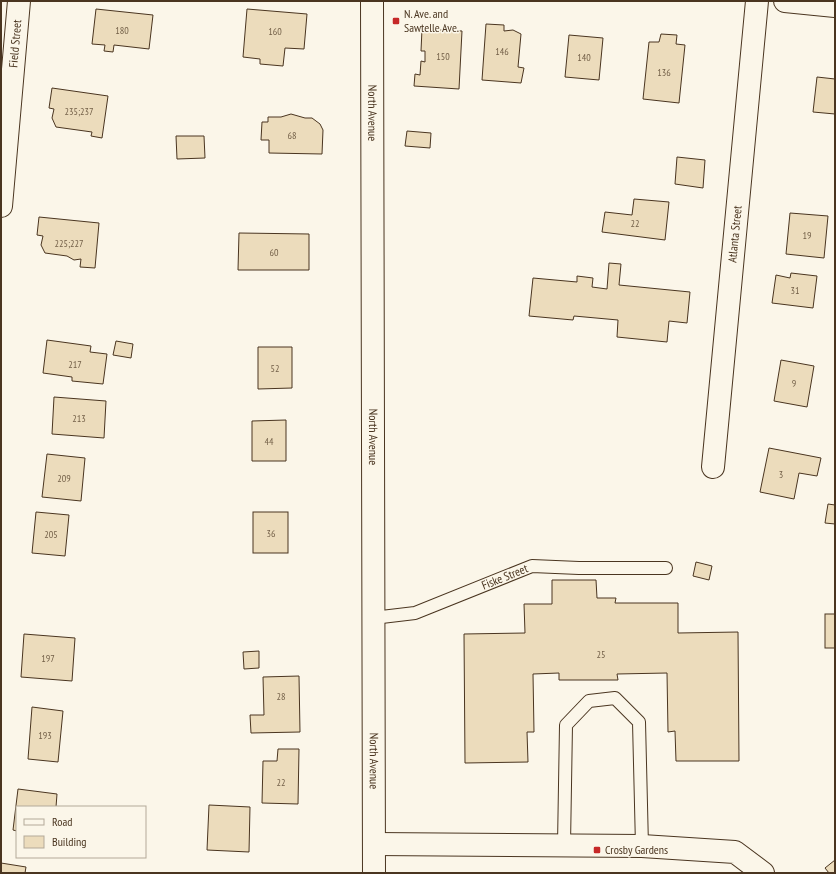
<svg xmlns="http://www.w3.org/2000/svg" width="836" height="874" font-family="'PT Sans Narrow',sans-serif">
  <rect width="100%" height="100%" fill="#fbf6e9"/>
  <!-- building -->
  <g fill="#ecdcbc" stroke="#4a3520">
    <path d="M 96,9 L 153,15 L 149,49 L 114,45 L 113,52 L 104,51 L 105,45 L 92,44 Z"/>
    <path d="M 247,9 L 307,14 L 304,49 L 285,48 L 283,66 L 260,64 L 260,59 L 243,57 Z"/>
    <path d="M 486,24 L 504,25 L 504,31 L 513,30 L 521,34 L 518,67 L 524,68 L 521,83 L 482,80 Z"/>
    <path d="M 422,29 L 462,31 L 459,89 L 414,86 L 415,74 L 420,75 L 421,61 L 425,62 L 425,51 L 421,51 Z"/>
    <path d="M 661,34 L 677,35 L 676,44 L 685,45 L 679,103 L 643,99 L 649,42 L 659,42 Z"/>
    <path d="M 569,35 L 603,38 L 599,80 L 565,77 Z"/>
    <path d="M 817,77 L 835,79 L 835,114 L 813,112 Z"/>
    <path d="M 52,88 L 108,96 L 102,138 L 91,136 L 92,132 L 56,127 L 52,118 L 54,109 L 49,108 Z"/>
    <path d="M 291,114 L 305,118 L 312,118 L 320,124 L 323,130 L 322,154 L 269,153 L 269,140 L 261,140 L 262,122 L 268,122 L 268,117 L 281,117 Z"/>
    <path d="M 407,131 L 431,133 L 430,148 L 405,146 Z"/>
    <path d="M 176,136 L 204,136 L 205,158 L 177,159 Z"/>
    <path d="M 677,157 L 705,160 L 703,188 L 675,184 Z"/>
    <path d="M 634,199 L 669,202 L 665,240 L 602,232 L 605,212 L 632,215 Z"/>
    <path d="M 790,213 L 828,216 L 824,258 L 786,254 Z"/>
    <path d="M 39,217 L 99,223 L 95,268 L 80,267 L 81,259 L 74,260 L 67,256 L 45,253 L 41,245 L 43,236 L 37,235 Z"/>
    <path d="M 239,233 L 309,234 L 309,270 L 238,270 Z"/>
    <path d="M 609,263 L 621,264 L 619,285 L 690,292 L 687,323 L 669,321 L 667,342 L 617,337 L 618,320 L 574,316 L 573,320 L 529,316 L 533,278 L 577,282 L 577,276 L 593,278 L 592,287 L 607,289 Z"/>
    <path d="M 791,273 L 817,276 L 813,308 L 772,303 L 776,275 L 790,278 Z"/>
    <path d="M 47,340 L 91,346 L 90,352 L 107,354 L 103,384 L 72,381 L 72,377 L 43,373 Z"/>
    <path d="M 116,341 L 133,344 L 131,358 L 113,355 Z"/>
    <path d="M 258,347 L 292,347 L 292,388 L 258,389 Z"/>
    <path d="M 781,360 L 814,366 L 807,407 L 774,401 Z"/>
    <path d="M 54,397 L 106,401 L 104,438 L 52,434 Z"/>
    <path d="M 286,420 L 286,461 L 252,461 L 252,421 Z"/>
    <path d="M 769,448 L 821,458 L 817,476 L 799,473 L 794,499 L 760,492 Z"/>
    <path d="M 47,454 L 85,458 L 81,501 L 42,497 Z"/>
    <path d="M 828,504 L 835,505 L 835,524 L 825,523 Z"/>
    <path d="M 36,512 L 69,515 L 65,556 L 32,553 Z"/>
    <rect x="253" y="512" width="35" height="41"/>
    <path d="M 696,562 L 712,566 L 709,580 L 693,576 Z"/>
    <path d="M 552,580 L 596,580 L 597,598 L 616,598 L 615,603 L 678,603 L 678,633 L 738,632 L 739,761 L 676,761 L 675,731 L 668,732 L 667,673 L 617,674 L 618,680 L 559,680 L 559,673 L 533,674 L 534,732 L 527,732 L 528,762 L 465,763 L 464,634 L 525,633 L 524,604 L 552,604 Z"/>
    <rect x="825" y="614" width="10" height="34"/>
    <path d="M 24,634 L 75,638 L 72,681 L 21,677 Z"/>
    <path d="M 259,651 L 259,668 L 244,669 L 243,652 Z"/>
    <path d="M 299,676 L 300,732 L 251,733 L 250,715 L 264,715 L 263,677 Z"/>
    <path d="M 32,707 L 63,711 L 58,762 L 28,759 Z"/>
    <path d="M 278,749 L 299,749 L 298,804 L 262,803 L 263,761 L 277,761 Z"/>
    <path d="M 18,789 L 57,794 L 56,807 L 17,807 L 17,831 L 13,830 Z"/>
    <path d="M 209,805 L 250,807 L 249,852 L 207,850 Z"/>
    <path d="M 835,860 L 835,873 L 829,873 L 825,868 Z"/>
    <path d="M 1,863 L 26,867 L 25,873 L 1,873 Z"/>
  </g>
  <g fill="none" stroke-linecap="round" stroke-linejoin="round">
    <!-- service casing -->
    <g stroke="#4a3520" stroke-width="14">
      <g id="service">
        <path id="s1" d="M 373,618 L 415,613 L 532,566 L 579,568 L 666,568"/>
        <path d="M 564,845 L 566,725 L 589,701 L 615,698 L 639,722 L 642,846"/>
      </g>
    </g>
    <!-- minor casing -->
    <g stroke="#4a3520" stroke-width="24">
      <g id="minor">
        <path id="s2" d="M 372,1 L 374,873"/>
        <path id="s3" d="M 713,467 L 757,1"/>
        <path d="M 374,844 L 642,846 L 735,852 L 763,873"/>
      </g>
    </g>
    <!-- tertiary casing -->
    <g stroke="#4a3520" stroke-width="24">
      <g id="tertiary">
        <path d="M 785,1 L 835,6"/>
        <path id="s4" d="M 1,206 L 19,1"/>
      </g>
    </g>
    <!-- service -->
    <use href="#service" stroke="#fbf6e9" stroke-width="12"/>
    <!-- minor -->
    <use href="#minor" stroke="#fbf6e9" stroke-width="22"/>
    <!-- tertiary -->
    <use href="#tertiary" stroke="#fbf6e9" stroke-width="22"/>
  </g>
  <!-- markers -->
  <g fill="#c62828" stroke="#fbf6e9" stroke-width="1.5">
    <rect x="392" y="17" width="8" height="8" rx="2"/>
    <rect x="593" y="846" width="8" height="8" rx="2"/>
  </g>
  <g text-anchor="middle" stroke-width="3" stroke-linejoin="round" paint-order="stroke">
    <!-- number labels -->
    <g font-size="10" fill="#725f47">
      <text x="122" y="34">180</text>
      <text x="275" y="35">160</text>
      <text x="502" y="55">146</text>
      <text x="443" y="60">150</text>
      <text x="584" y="61">140</text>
      <text x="664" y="76">136</text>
      <text x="79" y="115">235;237</text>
      <text x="292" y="139">68</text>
      <text x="635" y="227">22</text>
      <text x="807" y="239">19</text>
      <text x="69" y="247">225;227</text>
      <text x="274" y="256">60</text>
      <text x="795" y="294">31</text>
      <text x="75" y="368">217</text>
      <text x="275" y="372">52</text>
      <text x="794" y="387">9</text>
      <text x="79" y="422">213</text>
      <text x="269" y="445">44</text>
      <text x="781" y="478">3</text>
      <text x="64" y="482">209</text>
      <text x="271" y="537">36</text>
      <text x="51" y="538">205</text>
      <text x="601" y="658">25</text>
      <text x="48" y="662">197</text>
      <text x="281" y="700">28</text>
      <text x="45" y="739">193</text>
      <text x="281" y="786">22</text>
    </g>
    <!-- poi labels -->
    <g font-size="12" fill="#4a3520" stroke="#fbf6e9" text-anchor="start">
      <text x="404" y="18">N. Ave. and<tspan x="404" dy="14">Sawtelle Ave.</tspan></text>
      <text x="605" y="854">Crosby Gardens</text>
    </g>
    <!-- street labels -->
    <g font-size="12" fill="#4a3520" stroke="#fbf6e9">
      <text dy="4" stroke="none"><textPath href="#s4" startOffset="163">Field Street</textPath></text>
      <text dy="4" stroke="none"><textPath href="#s2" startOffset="112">North Avenue</textPath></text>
      <text dy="4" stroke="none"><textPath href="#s3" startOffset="234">Atlanta Street</textPath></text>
      <text dy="4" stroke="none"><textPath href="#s2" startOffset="436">North Avenue</textPath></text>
      <text dy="4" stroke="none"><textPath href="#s1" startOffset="139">Fiske Street</textPath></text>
      <text dy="4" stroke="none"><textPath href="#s2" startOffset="760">North Avenue</textPath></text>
    </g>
  </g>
  <!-- border -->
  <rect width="836" height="874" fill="none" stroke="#4a3520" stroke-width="4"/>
  <!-- legend -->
  <rect x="16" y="806" width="130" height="52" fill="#fbf6e9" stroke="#b4a999"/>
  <rect x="24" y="819" width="20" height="6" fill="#fbf6e9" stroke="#b4a999"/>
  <text x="52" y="826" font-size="12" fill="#4a3520">Road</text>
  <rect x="24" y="836" width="20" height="12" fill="#ecdcbc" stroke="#b4a999"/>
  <text x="52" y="846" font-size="12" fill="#4a3520">Building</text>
</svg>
